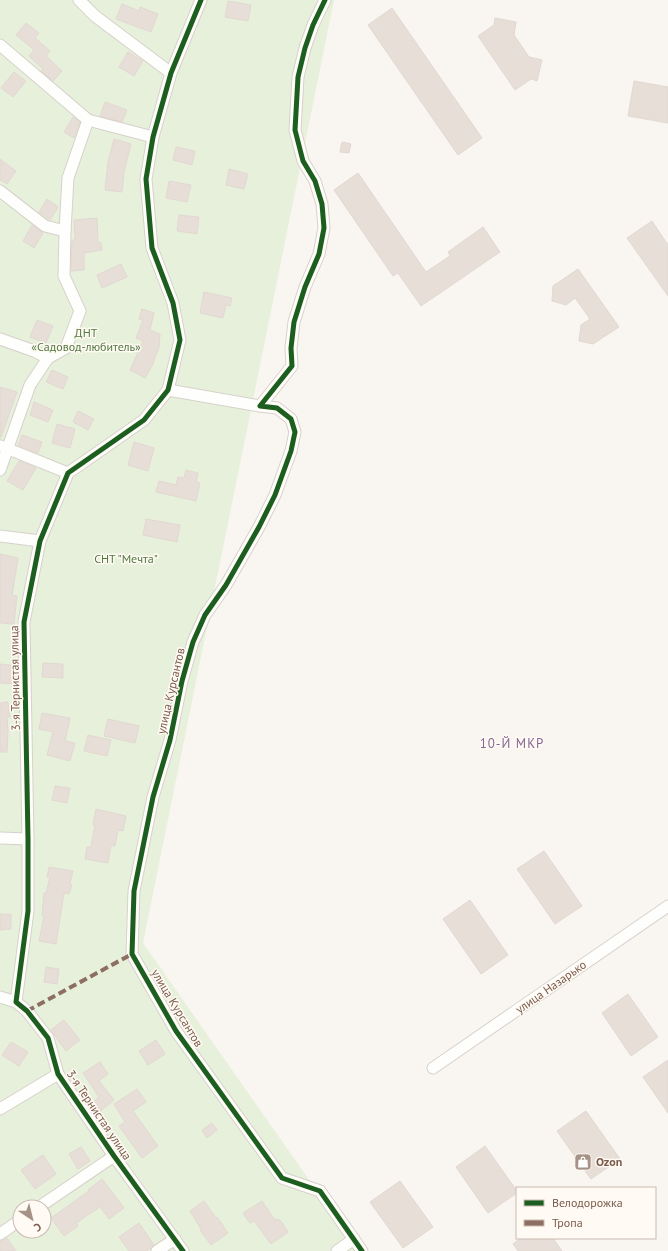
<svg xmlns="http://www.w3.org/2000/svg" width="668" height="1251" font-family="'PT Sans',sans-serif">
  <rect width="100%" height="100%" fill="#f9f5f0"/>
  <!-- green -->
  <path fill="#e7f0db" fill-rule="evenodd" d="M 0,0 L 334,0 L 143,943 L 359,1251 L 0,1251 ZM 20,1207 L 44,1207 L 44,1231 L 20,1231 Z"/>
  <!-- building -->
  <g fill="#e6ded7" stroke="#e2d8d2">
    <path d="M 228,1 L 251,5 L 248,21 L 225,17 Z"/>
    <path d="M 122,4 L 139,11 L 140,7 L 158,14 L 151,32 L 116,19 Z"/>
    <path d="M 392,8 L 482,138 L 458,155 L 368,25 Z"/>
    <path d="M 495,18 L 516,22 L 514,35 L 529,57 L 542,60 L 537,81 L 531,79 L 515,90 L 478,36 L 494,25 Z"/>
    <path d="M 26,23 L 39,33 L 35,38 L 50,51 L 46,56 L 62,71 L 53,81 L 41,71 L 43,69 L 29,56 L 34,50 L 16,35 Z"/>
    <path d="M 128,52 L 143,61 L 134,76 L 119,67 Z"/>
    <path d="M 14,72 L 26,81 L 13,97 L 1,88 Z"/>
    <path d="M 634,81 L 668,87 L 668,123 L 628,116 Z"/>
    <path d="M 105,102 L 127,110 L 122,122 L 100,116 Z"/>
    <path d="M 73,117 L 80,122 L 74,138 L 64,132 Z"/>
    <path d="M 114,139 L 131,144 L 124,172 L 122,192 L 105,190 L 108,162 Z"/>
    <path d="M 342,142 L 351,144 L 349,153 L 340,152 Z"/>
    <path d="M 176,147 L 195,151 L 192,165 L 173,160 Z"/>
    <path d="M 0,159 L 16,171 L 7,184 L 0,180 Z"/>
    <path d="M 229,169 L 248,174 L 244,189 L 226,185 Z"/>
    <path d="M 358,173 L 426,272 L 450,256 L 448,252 L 483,227 L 500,252 L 421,306 L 398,273 L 393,276 L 334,190 Z"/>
    <path d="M 169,181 L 191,185 L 187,202 L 166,198 Z"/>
    <path d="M 47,199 L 58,207 L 50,220 L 39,212 Z"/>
    <path d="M 179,215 L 199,217 L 197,234 L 177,231 Z"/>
    <path d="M 97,218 L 98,242 L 101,243 L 102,250 L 84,253 L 84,270 L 71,271 L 72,240 L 75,240 L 74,220 Z"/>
    <path d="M 652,221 L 668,245 L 668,296 L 627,238 Z"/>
    <path d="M 32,225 L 43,233 L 34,248 L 23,241 Z"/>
    <path d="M 121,264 L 127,277 L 102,288 L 97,275 Z"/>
    <path d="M 578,269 L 619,327 L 593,344 L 579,341 L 581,325 L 590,319 L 575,298 L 566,305 L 552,301 L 553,286 Z"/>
    <path d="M 204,292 L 232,298 L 230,306 L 226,305 L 223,318 L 200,313 Z"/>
    <path d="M 142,309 L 154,313 L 150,330 L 160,334 L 159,347 L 152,366 L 145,378 L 130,370 L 143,341 L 136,338 L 143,320 L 139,319 Z"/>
    <path d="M 37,320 L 53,326 L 46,343 L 30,337 Z"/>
    <path d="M 52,370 L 68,377 L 63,389 L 46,382 Z"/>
    <path d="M 0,387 L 17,392 L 1,437 L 0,437 Z"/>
    <path d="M 34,402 L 53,410 L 48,422 L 30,415 Z"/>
    <path d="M 78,411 L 94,419 L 88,430 L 73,422 Z"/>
    <path d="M 57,424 L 75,429 L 70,448 L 52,443 Z"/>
    <path d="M 22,435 L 42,442 L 38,453 L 18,445 Z"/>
    <path d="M 134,442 L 154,448 L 148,471 L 128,465 Z"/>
    <path d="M 19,461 L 36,468 L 23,490 L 7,481 Z"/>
    <path d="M 186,470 L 198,473 L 196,482 L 200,483 L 196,501 L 156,492 L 159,481 L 176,485 L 178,477 L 184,478 Z"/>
    <path d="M 146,519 L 180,525 L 177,542 L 143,535 Z"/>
    <path d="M 0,554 L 18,558 L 12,595 L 17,596 L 14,624 L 0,623 Z"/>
    <path d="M 43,663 L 63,664 L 63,678 L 42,677 Z"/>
    <path d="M 0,664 L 18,666 L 16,684 L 0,683 Z"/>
    <path d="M 8,702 L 10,717 L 7,717 L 8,731 L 7,752 L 0,752 L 0,703 Z"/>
    <path d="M 42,713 L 70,718 L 65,741 L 75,743 L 70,761 L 47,755 L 53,732 L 39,729 Z"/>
    <path d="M 108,719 L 139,726 L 135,743 L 104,736 Z"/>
    <path d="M 88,735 L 111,740 L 107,756 L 84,751 Z"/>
    <path d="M 55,786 L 70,788 L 67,803 L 52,800 Z"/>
    <path d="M 96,809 L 126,816 L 123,831 L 118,830 L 115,846 L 111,845 L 108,863 L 85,859 L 87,847 L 91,847 L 95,825 L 93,825 Z"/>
    <path d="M 544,851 L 582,906 L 555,924 L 517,869 Z"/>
    <path d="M 49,867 L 73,871 L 70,884 L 72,885 L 69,894 L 64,893 L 56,944 L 39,941 L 44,916 L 42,916 L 44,893 L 46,893 L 50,877 L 47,877 Z"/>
    <path d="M 470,900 L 508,955 L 481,974 L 443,919 Z"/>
    <path d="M 0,914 L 11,914 L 11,929 L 0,930 Z"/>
    <path d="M 46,967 L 59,969 L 57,984 L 44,982 Z"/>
    <path d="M 628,994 L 658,1037 L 631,1056 L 602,1013 Z"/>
    <path d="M 64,1020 L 80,1040 L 66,1051 L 51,1030 Z"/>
    <path d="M 156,1040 L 165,1054 L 148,1065 L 139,1051 Z"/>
    <path d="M 11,1042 L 28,1052 L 19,1066 L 2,1055 Z"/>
    <path d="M 668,1060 L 668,1113 L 643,1077 Z"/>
    <path d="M 100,1062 L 108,1074 L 99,1081 L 114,1100 L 99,1112 L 92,1103 L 99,1097 L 83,1073 Z"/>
    <path d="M 137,1089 L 146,1102 L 133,1111 L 158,1146 L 142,1158 L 119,1126 L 125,1122 L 114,1104 Z"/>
    <path d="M 586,1111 L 620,1159 L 591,1179 L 557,1131 Z"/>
    <path d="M 212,1123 L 217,1130 L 207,1138 L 202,1130 Z"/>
    <path d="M 485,1146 L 517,1191 L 517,1193 L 488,1213 L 456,1167 Z"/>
    <path d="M 81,1147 L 90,1161 L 78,1169 L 69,1154 Z"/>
    <path d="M 43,1155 L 56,1174 L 35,1189 L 21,1170 Z"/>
    <path d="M 102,1179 L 124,1208 L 109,1219 L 100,1207 L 76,1223 L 78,1226 L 64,1236 L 51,1218 L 89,1191 L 88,1190 Z"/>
    <path d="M 400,1181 L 433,1227 L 403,1248 L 370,1202 Z"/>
    <path d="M 204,1201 L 216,1218 L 217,1217 L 228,1233 L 211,1245 L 200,1230 L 201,1229 L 190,1211 Z"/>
    <path d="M 262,1201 L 274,1219 L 280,1220 L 288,1232 L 271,1244 L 254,1221 L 250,1223 L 243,1213 Z"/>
    <path d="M 139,1223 L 154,1245 L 147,1251 L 129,1251 L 119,1237 Z"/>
    <path d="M 7,1238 L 16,1251 L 0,1251 L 0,1241 Z"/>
    <path d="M 521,1238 L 553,1238 L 562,1251 L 518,1251 L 513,1244 Z"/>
  </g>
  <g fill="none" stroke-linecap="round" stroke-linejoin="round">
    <!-- minor casing -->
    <g stroke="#d7d1cb" stroke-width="13">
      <g id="minor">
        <path d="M 79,0 L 95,16 L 171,73"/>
        <path d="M 325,0 L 313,25 L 305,48 L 298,77 L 295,130 L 303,161 L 315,181 L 322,204 L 324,228 L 319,254 L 305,287 L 294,322 L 291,348 L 292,366 L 260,406 L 277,408 L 291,419 L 295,432 L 291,451 L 275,495 L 259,527 L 226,585 L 205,615 L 193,642 L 182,681 L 170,740 L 153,797 L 134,891 L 132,954 L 176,1031 L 282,1178 L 320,1191 L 362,1251"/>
        <path d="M 0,45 L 88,120 L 153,137"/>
        <path d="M 0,191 L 45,226 L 65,231"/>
        <path d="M 0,339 L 34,351 L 48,358"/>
        <path d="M 168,390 L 260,406"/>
        <path d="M 1,446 L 68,473"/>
        <path d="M 0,470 L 30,385 L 48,358 L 66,348 L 80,311 L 64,276 L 65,231 L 68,178 L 88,120"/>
        <path d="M 0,536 L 40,541"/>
        <path d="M 0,838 L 28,839"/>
        <path d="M 0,997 L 16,1002"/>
        <path d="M 433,1068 L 668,906"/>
        <path d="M 0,1109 L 58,1074"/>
        <path d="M 39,1207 L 114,1156"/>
        <path d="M 0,1234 L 20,1220"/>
        <path d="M 157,1251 L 175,1239"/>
        <path d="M 183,1251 L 114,1156 L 58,1074 L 48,1038 L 27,1011 L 16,1002 L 28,911 L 28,839 L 24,622 L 40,541 L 68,473 L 144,420 L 168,390 L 180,340 L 173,303 L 152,248 L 146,179 L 153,137 L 171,73 L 201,0"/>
        <path d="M 337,1251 L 354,1239"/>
      </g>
    </g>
    <!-- minor -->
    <use href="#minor" stroke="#fefefd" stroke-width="11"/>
    <!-- quiet -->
    <path stroke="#8d6e63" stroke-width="4" stroke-dasharray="8 4" stroke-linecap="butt" d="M 27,1011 L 132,954"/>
    <!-- cycleway casing -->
    <g stroke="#fffaf3" stroke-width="8">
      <g id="cycleway">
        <path d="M 325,0 L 313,25 L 305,48 L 298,77 L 295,130 L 303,161 L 315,181 L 322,204 L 324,228 L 319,254 L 305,287 L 294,322 L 291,348 L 292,366 L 260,406 L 277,408 L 291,419 L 295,432 L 291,451 L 275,495 L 259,527 L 226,585 L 205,615 L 193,642 L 182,681 L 170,740 L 153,797 L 134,891 L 132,954 L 176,1031 L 282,1178 L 320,1191 L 362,1251"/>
        <path d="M 183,1251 L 114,1156 L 58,1074 L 48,1038 L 27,1011 L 16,1002 L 28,911 L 28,839 L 24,622 L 40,541 L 68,473 L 144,420 L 168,390 L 180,340 L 173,303 L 152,248 L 146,179 L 153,137 L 171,73 L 201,0"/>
      </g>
    </g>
    <!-- cycleway -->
    <use href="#cycleway" stroke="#1b5e20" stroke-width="5"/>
  </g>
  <!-- icons -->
  <defs>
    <g id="shop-square" transform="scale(0.9)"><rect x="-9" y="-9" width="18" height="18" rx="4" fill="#a69286" stroke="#fffaf3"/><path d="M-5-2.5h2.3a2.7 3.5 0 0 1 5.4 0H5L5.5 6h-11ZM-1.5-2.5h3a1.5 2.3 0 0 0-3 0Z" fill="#fff"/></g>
  </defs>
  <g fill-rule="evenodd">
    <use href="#shop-square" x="583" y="1162"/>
  </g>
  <g text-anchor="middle" stroke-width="3" stroke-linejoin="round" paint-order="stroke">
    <!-- park labels -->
    <g font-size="12" fill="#537a41" stroke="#fffaf3">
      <text x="86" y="337">ДНТ<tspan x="86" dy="14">«Садовод-любитель»</tspan></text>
      <text x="126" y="563">СНТ "Мечта"</text>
    </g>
    <!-- street labels -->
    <g font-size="12" fill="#7a5c4d" stroke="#fffaf3">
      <text transform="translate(15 678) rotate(-91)" y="4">3-я Тернистая улица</text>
      <text transform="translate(171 691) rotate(-77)" y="4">улица Курсантов</text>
      <text transform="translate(551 987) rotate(-35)" y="4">улица Назарько</text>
      <text transform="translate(177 1008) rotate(59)" y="4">улица Курсантов</text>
      <text transform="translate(99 1115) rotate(56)" y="4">3-я Тернистая улица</text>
    </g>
    <!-- poi labels -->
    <g font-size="12" font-weight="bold" fill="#7a5c4d" stroke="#fffaf3" text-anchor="start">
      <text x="596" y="1166">Ozon</text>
    </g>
    <!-- neighbourhood labels -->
    <g font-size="13" letter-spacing="1" fill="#846695" stroke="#fffaf3">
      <text x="512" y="748">10-Й МКР</text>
    </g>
  </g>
  <!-- legend -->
  <rect x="516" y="1187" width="140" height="52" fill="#fffaf3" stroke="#cabbb1"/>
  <rect x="524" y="1200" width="20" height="6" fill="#1b5e20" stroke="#cabbb1"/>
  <text x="552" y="1207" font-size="12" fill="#7a5c4d">Велодорожка</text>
  <rect x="524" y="1220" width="20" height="6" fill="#8d6e63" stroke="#cabbb1"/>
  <text x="552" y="1227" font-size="12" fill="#7a5c4d">Тропа</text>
  <!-- north arrow -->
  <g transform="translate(32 1219) rotate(145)"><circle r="19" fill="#fffaf3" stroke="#cabbb1"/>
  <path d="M0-3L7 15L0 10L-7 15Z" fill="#a69286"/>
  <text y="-6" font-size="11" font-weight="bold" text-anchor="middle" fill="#7a5c4d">С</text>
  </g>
</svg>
